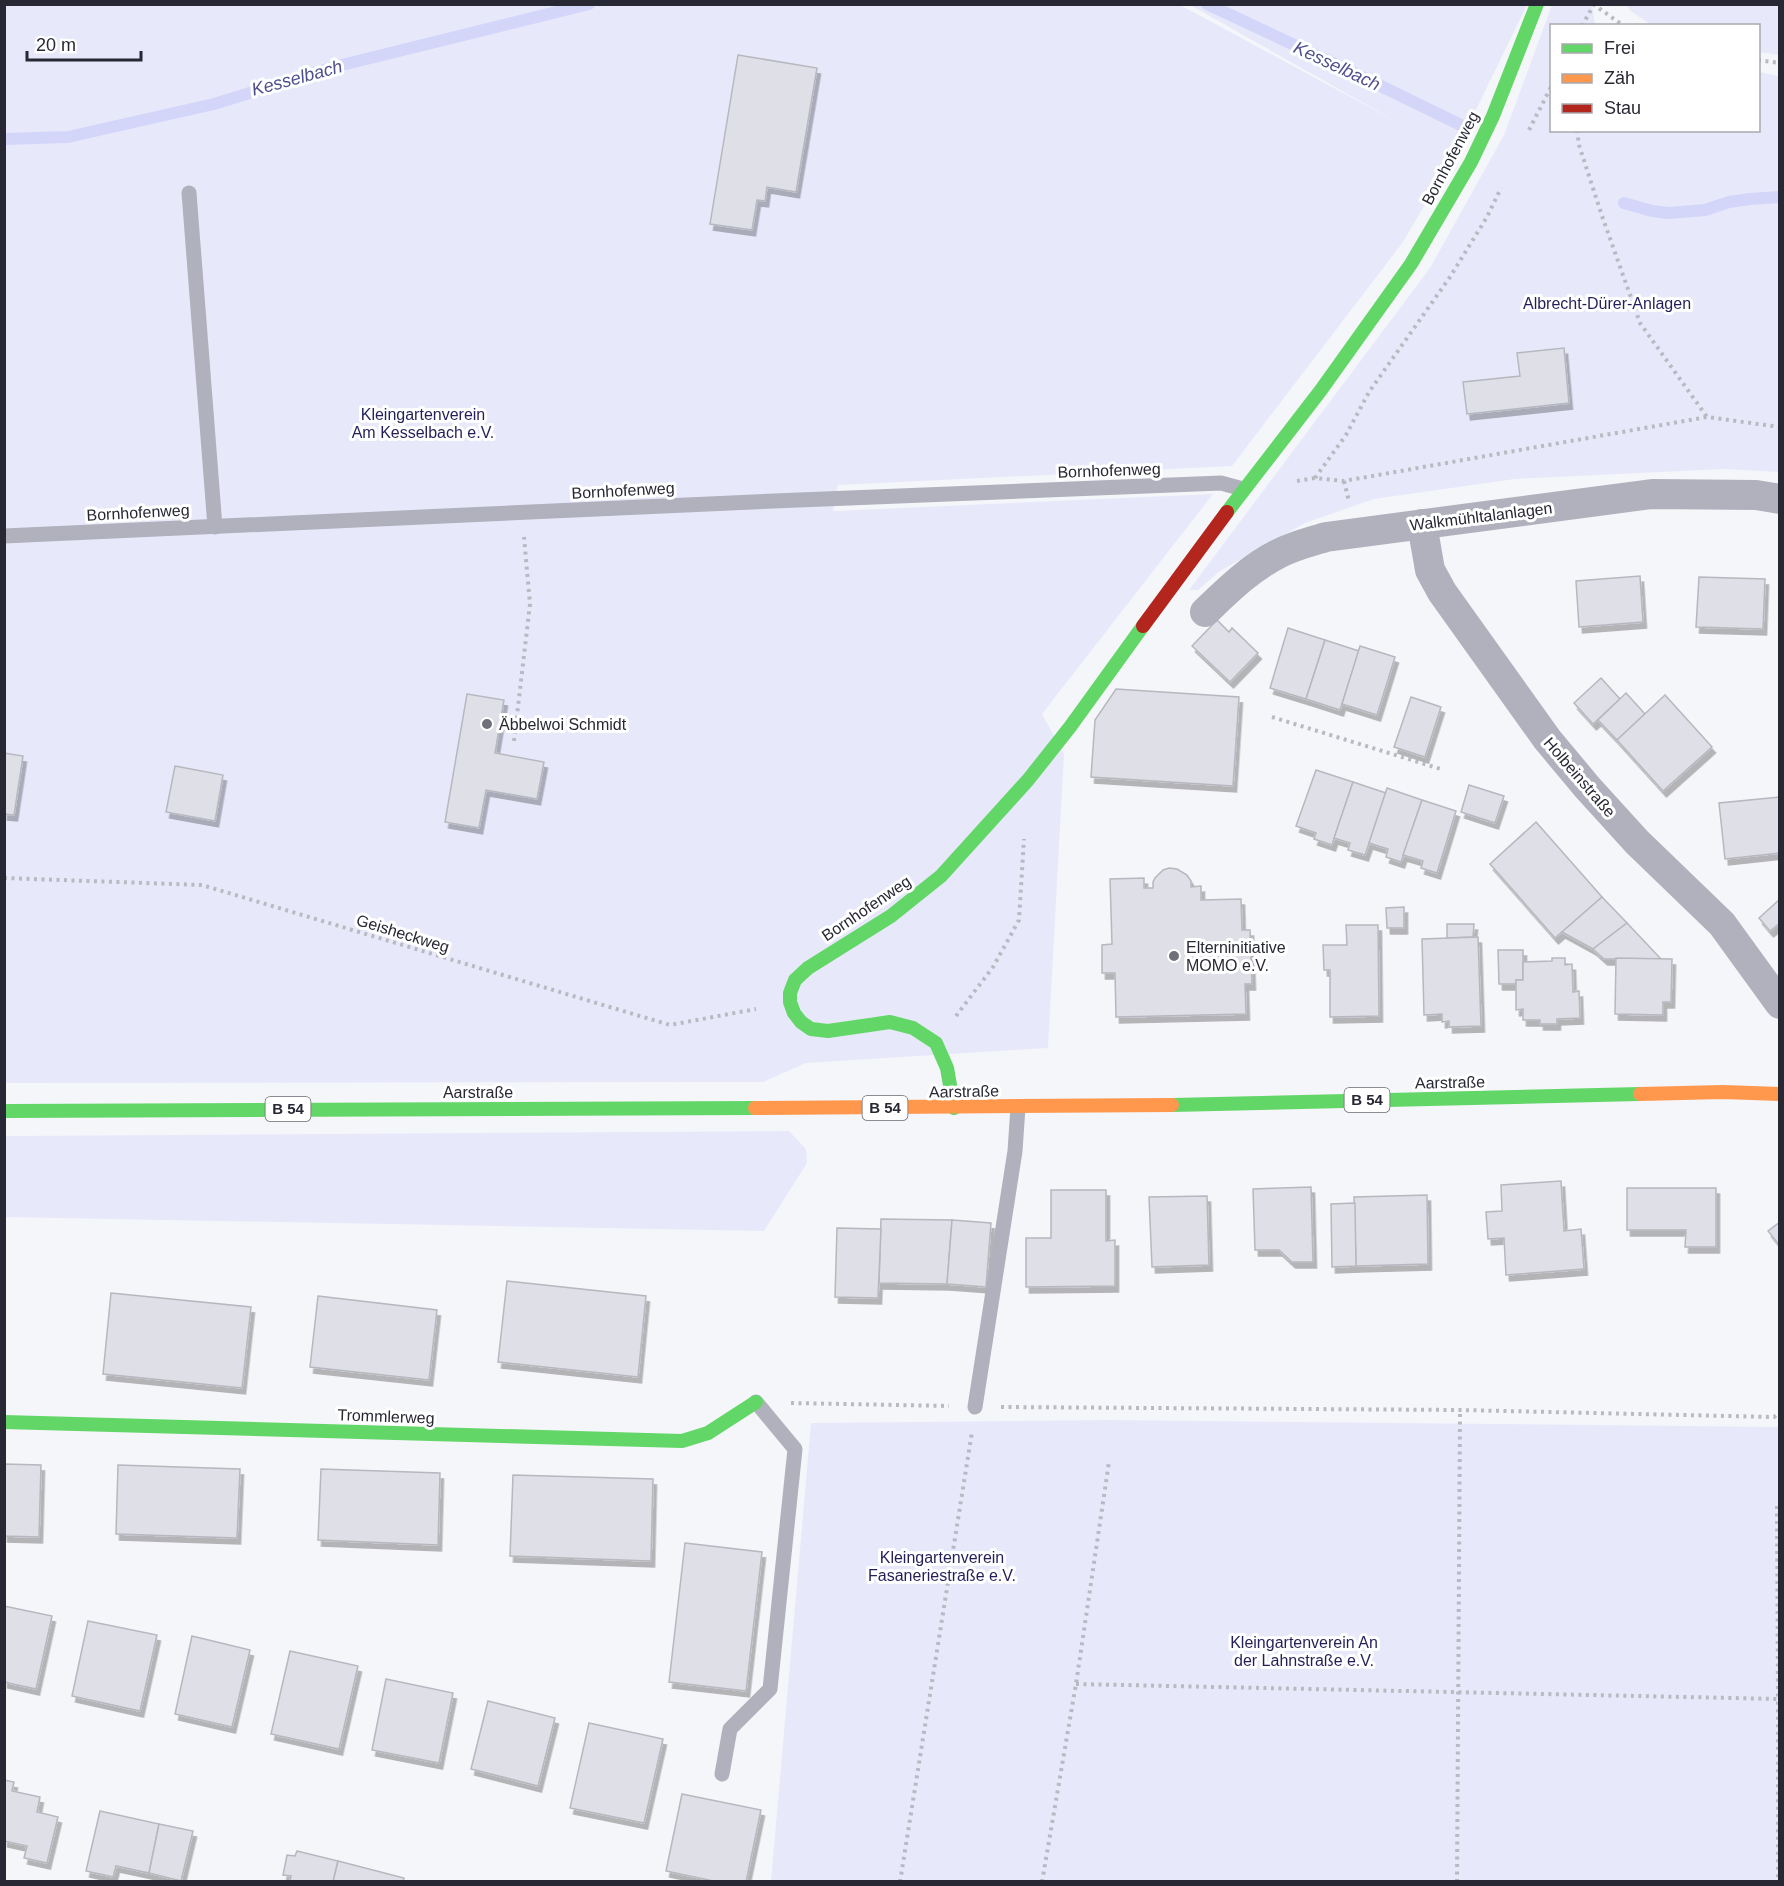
<svg xmlns="http://www.w3.org/2000/svg" width="1784" height="1886" font-family="Helvetica,sans-serif">
  <defs>
    <filter id="shadow"><feDropShadow dx="3.5" dy="6" stdDeviation="0" flood-color="#0004"/></filter>
  </defs>
  <rect width="100%" height="100%" fill="#f5f6fa"/>
  <!-- green -->
  <g fill="#e7e9fb">
    <path d="M 4,5 L 1180,5 L 1397,122 L 1190,5 L 1527,5 L 1455,153 L 1403,242 L 1232,466 L 838,485 L 833,511 L 1213,494 L 1042,714 L 1064,754 L 1048,1048 L 806,1063 L 763,1082 L 5,1083 Z"/>
    <path d="M 1552,5 L 1592,5 L 1595,25 L 1552,26 L 1552,130 L 1758,130 L 1759,72 L 1779,76 L 1779,472 L 1724,469 L 1515,479 L 1374,499 L 1305,523 L 1220,571 L 1198,590 L 1189,590 L 1430,268 L 1504,135 Z"/>
    <path d="M 1626,5 L 1779,5 L 1779,55 L 1759,52 L 1758,26 L 1651,25 L 1631,11 Z"/>
    <path d="M 789,1131 L 806,1149 L 807,1163 L 764,1231 L 5,1217 L 5,1136 Z"/>
    <path d="M 1108,1420 L 1778,1427 L 1779,1881 L 771,1881 L 811,1423 Z"/>
  </g>
  <g fill="none" stroke-linecap="round" stroke-linejoin="round">
    <!-- stream -->
    <g stroke="#d3d6f9" stroke-width="12">
      <path d="M 1207,4 L 1352,72 L 1467,128"/>
      <path d="M 4,139 L 68,137 L 143,120 L 214,104 L 334,67 L 589,4"/>
      <path d="M 1624,203 L 1652,211 L 1669,213 L 1705,210 L 1729,202 L 1750,199 L 1780,197"/>
    </g>
  </g>
  <!-- building -->
  <g fill="#dedfe7" stroke="#b7b8bf" stroke-width="1.5" filter="url(#shadow)">
    <path d="M 738,55 L 817,68 L 796,192 L 767,187 L 765,201 L 757,200 L 752,230 L 710,224 Z"/>
    <path d="M 1564,348 L 1569,403 L 1467,414 L 1463,382 L 1520,376 L 1517,353 Z"/>
    <path d="M 1640,576 L 1643,622 L 1579,627 L 1576,581 Z"/>
    <path d="M 1699,577 L 1765,579 L 1763,629 L 1696,627 Z"/>
    <path d="M 1217,620 L 1229,632 L 1232,628 L 1258,653 L 1230,682 L 1192,646 Z"/>
    <path d="M 1288,628 L 1325,640 L 1306,699 L 1270,688 Z"/>
    <path d="M 1325,640 L 1359,651 L 1340,710 L 1306,699 Z"/>
    <path d="M 1360,646 L 1395,657 L 1377,715 L 1342,704 Z"/>
    <path d="M 1601,678 L 1620,699 L 1593,724 L 1574,703 Z"/>
    <path d="M 1116,689 L 1239,697 L 1233,786 L 1091,777 L 1095,720 Z"/>
    <path d="M 1626,693 L 1645,714 L 1617,740 L 1598,720 Z"/>
    <path d="M 467,694 L 504,700 L 495,753 L 544,762 L 537,799 L 486,790 L 479,828 L 445,822 Z"/>
    <path d="M 1665,695 L 1712,747 L 1663,791 L 1617,740 Z"/>
    <path d="M 1411,697 L 1441,707 L 1425,757 L 1394,747 Z"/>
    <path d="M 4,753 L 23,756 L 14,815 L 4,814 Z"/>
    <path d="M 175,766 L 223,775 L 215,821 L 166,812 Z"/>
    <path d="M 1316,770 L 1353,782 L 1332,845 L 1314,839 L 1316,833 L 1296,826 Z"/>
    <path d="M 1353,782 L 1386,793 L 1365,855 L 1348,850 L 1350,843 L 1334,838 Z"/>
    <path d="M 1469,785 L 1504,796 L 1495,823 L 1461,812 Z"/>
    <path d="M 1387,788 L 1422,800 L 1401,862 L 1386,857 L 1388,849 L 1369,843 Z"/>
    <path d="M 1780,797 L 1780,853 L 1725,859 L 1719,803 Z"/>
    <path d="M 1422,800 L 1456,811 L 1437,873 L 1421,868 L 1423,861 L 1403,855 Z"/>
    <path d="M 1536,822 L 1602,897 L 1555,938 L 1490,864 Z"/>
    <path d="M 1169,868 L 1177,869 L 1187,875 L 1191,881 L 1191,887 L 1201,886 L 1201,900 L 1241,899 L 1242,930 L 1250,930 L 1252,984 L 1245,984 L 1246,1014 L 1116,1017 L 1115,973 L 1102,973 L 1102,945 L 1112,944 L 1110,879 L 1144,878 L 1144,888 L 1153,888 L 1153,882 L 1155,878 L 1163,870 Z"/>
    <path d="M 1602,897 L 1627,923 L 1593,949 L 1562,932 Z"/>
    <path d="M 1780,899 L 1780,923 L 1770,931 L 1759,918 Z"/>
    <path d="M 1404,907 L 1404,928 L 1387,928 L 1386,908 Z"/>
    <path d="M 1627,923 L 1661,959 L 1604,959 L 1593,949 Z"/>
    <path d="M 1447,924 L 1474,924 L 1473,937 L 1447,938 Z"/>
    <path d="M 1346,925 L 1378,925 L 1379,1016 L 1330,1017 L 1330,970 L 1324,970 L 1323,945 L 1347,945 Z"/>
    <path d="M 1478,937 L 1481,1026 L 1449,1027 L 1449,1021 L 1442,1022 L 1442,1014 L 1424,1015 L 1422,939 Z"/>
    <path d="M 1498,950 L 1523,950 L 1523,980 L 1516,980 L 1516,984 L 1499,984 Z"/>
    <path d="M 1552,958 L 1565,958 L 1565,965 L 1572,964 L 1573,992 L 1579,991 L 1580,1018 L 1557,1019 L 1557,1024 L 1540,1024 L 1540,1020 L 1523,1020 L 1523,1009 L 1516,1010 L 1516,980 L 1523,980 L 1523,962 L 1552,961 Z"/>
    <path d="M 1616,958 L 1672,959 L 1671,1002 L 1663,1002 L 1663,1015 L 1615,1014 Z"/>
    <path d="M 1561,1181 L 1564,1231 L 1581,1229 L 1584,1269 L 1506,1275 L 1504,1238 L 1488,1239 L 1486,1212 L 1502,1211 L 1501,1185 Z"/>
    <path d="M 1311,1187 L 1313,1262 L 1292,1262 L 1279,1250 L 1255,1250 L 1253,1189 Z"/>
    <path d="M 1627,1188 L 1716,1188 L 1716,1247 L 1685,1247 L 1686,1230 L 1627,1230 Z"/>
    <path d="M 1051,1190 L 1106,1190 L 1106,1241 L 1115,1240 L 1115,1286 L 1026,1287 L 1026,1238 L 1051,1238 Z"/>
    <path d="M 1427,1195 L 1428,1264 L 1356,1266 L 1354,1197 Z"/>
    <path d="M 1207,1196 L 1209,1265 L 1152,1267 L 1149,1197 Z"/>
    <path d="M 1355,1203 L 1356,1266 L 1332,1267 L 1331,1204 Z"/>
    <path d="M 881,1219 L 952,1220 L 947,1284 L 879,1283 Z"/>
    <path d="M 952,1220 L 991,1223 L 986,1287 L 947,1284 Z"/>
    <path d="M 1780,1222 L 1780,1246 L 1768,1231 Z"/>
    <path d="M 837,1228 L 881,1229 L 878,1298 L 835,1297 Z"/>
    <path d="M 507,1281 L 646,1296 L 638,1377 L 498,1362 Z"/>
    <path d="M 111,1293 L 251,1307 L 242,1388 L 103,1374 Z"/>
    <path d="M 318,1296 L 437,1310 L 429,1380 L 310,1367 Z"/>
    <path d="M 4,1464 L 41,1465 L 39,1537 L 4,1536 Z"/>
    <path d="M 118,1465 L 240,1469 L 237,1538 L 116,1534 Z"/>
    <path d="M 321,1469 L 440,1473 L 438,1545 L 318,1540 Z"/>
    <path d="M 513,1475 L 653,1479 L 651,1561 L 510,1556 Z"/>
    <path d="M 685,1543 L 762,1552 L 746,1691 L 669,1682 Z"/>
    <path d="M 4,1606 L 52,1616 L 36,1689 L 4,1682 Z"/>
    <path d="M 88,1621 L 157,1635 L 140,1711 L 72,1696 Z"/>
    <path d="M 192,1636 L 250,1650 L 232,1727 L 175,1714 Z"/>
    <path d="M 290,1651 L 358,1666 L 339,1749 L 271,1734 Z"/>
    <path d="M 386,1679 L 453,1693 L 439,1763 L 372,1750 Z"/>
    <path d="M 488,1701 L 555,1718 L 538,1786 L 471,1769 Z"/>
    <path d="M 589,1723 L 663,1739 L 644,1823 L 570,1808 Z"/>
    <path d="M 4,1780 L 14,1782 L 12,1791 L 40,1797 L 37,1812 L 58,1817 L 47,1863 L 24,1858 L 27,1846 L 4,1841 Z"/>
    <path d="M 682,1794 L 761,1810 L 746,1882 L 718,1882 L 666,1871 Z"/>
    <path d="M 100,1811 L 159,1824 L 149,1873 L 116,1866 L 113,1877 L 86,1871 Z"/>
    <path d="M 159,1824 L 193,1831 L 181,1881 L 149,1873 Z"/>
    <path d="M 297,1851 L 338,1861 L 333,1882 L 290,1882 L 291,1876 L 283,1875 L 287,1855 L 295,1856 Z"/>
    <path d="M 338,1861 L 404,1878 L 403,1882 L 333,1882 Z"/>
  </g>
  <g fill="none" stroke-linecap="round" stroke-linejoin="round">
    <!-- path -->
    <g stroke="#b9bac1" stroke-width="4" stroke-dasharray="3 4.5" stroke-linecap="butt">
      <path d="M 1593,4 L 1624,26"/>
      <path d="M 1582,26 L 1593,6"/>
      <path d="M 1758,60 L 1780,63"/>
      <path d="M 1529,130 L 1552,85"/>
      <path d="M 1577,130 L 1579,145 L 1602,216 L 1640,323 L 1707,417"/>
      <path d="M 1315,478 L 1346,435 L 1369,392 L 1450,277 L 1487,217 L 1501,188"/>
      <path d="M 1297,481 L 1315,478 L 1344,481 L 1707,417 L 1780,427"/>
      <path d="M 1344,481 L 1349,501"/>
      <path d="M 1272,717 L 1444,770"/>
      <path d="M 514,741 L 530,604 L 524,537"/>
      <path d="M 4,878 L 202,885 L 670,1025 L 756,1009"/>
      <path d="M 956,1016 L 993,967 L 1019,920 L 1024,839"/>
      <path d="M 791,1403 L 949,1406"/>
      <path d="M 1001,1407 L 1460,1410 L 1774,1417 L 1780,1413"/>
      <path d="M 1777,1506 L 1778,1699"/>
      <path d="M 1076,1684 L 1778,1699 L 1778,1882"/>
      <path d="M 900,1882 L 972,1432"/>
      <path d="M 1042,1882 L 1076,1684 L 1109,1462"/>
      <path d="M 1457,1882 L 1460,1410"/>
    </g>
    <!-- lane -->
    <g stroke="#b0b1bd" stroke-width="15">
      <path d="M 189,193 L 215,527"/>
      <path d="M 4,536 L 774,501 L 1221,483 L 1243,489"/>
      <path d="M 975,1407 L 1015,1151 L 1018,1107"/>
      <path d="M 722,1774 L 730,1729 L 770,1689 L 795,1449 L 756,1402"/>
    </g>
    <!-- street -->
    <g stroke="#b0b1bd" stroke-width="30">
      <path d="M 1422,524 L 1430,570 L 1442,592 L 1547,739 L 1587,787 L 1637,842 L 1722,924 L 1780,1004"/>
      <path d="M 1205,612 C 1227,591 1250,568 1278,554 C 1293,546 1310,542 1326,537 L 1652,494 L 1756,495 L 1780,499"/>
    </g>
    <!-- fast -->
    <g stroke="#63d668" stroke-width="14">
      <path d="M 1227,512 L 1321,390 L 1411,264 L 1471,162 L 1493,116 L 1537,4"/>
      <path d="M 1172,1105 L 1640,1094"/>
      <path d="M 954,1108 L 947,1068 L 936,1043 L 913,1028 L 890,1022 L 828,1031 L 811,1029 L 801,1022 L 794,1013 L 790,1002 L 790,993 L 795,980 L 808,968 L 891,916 L 941,876 L 1028,780 L 1070,727 L 1143,626"/>
      <path d="M 4,1111 L 755,1108"/>
      <path d="M 4,1422 L 682,1441 L 708,1433 L 756,1402"/>
    </g>
    <!-- slow -->
    <g stroke="#ff974d" stroke-width="14">
      <path d="M 1640,1094 L 1723,1092 L 1780,1094"/>
      <path d="M 755,1108 L 1172,1105"/>
    </g>
    <!-- jam -->
    <path stroke="#b3261e" stroke-width="14" d="M 1143,626 L 1227,512"/>
  </g>
  <!-- markers -->
  <g fill="#6f7079" stroke="#fff" stroke-width="2">
    <circle cx="487" cy="724" r="6"/>
    <circle cx="1174" cy="956" r="6"/>
  </g>
  <g text-anchor="middle" stroke-width="6" stroke-linejoin="round" paint-order="stroke">
    <!-- shield labels -->
    <g fill="#fff" stroke="#686871" stroke-width="1.5">
      <rect x="1344.5" y="1088" width="45" height="24" rx="4.5"/>
      <rect x="862.5" y="1096" width="45" height="24" rx="4.5"/>
      <rect x="265.5" y="1097" width="45" height="24" rx="4.5"/>
    </g>
    <g font-size="15" font-weight="bold" fill="#272834">
      <text x="1367" y="1105">B 54</text>
      <text x="885" y="1113">B 54</text>
      <text x="288" y="1114">B 54</text>
    </g>
    <!-- street labels -->
    <g font-size="16" fill="#272834" stroke="#fff">
      <text transform="translate(1450 158) rotate(-62)" y="6">Bornhofenweg</text>
      <text transform="translate(1109 470) rotate(-2)" y="6">Bornhofenweg</text>
      <text transform="translate(623 490) rotate(-3)" y="6">Bornhofenweg</text>
      <text transform="translate(138 512) rotate(-3)" y="6">Bornhofenweg</text>
      <text transform="translate(1481 516) rotate(-7)" y="6">Walkmühltalanlagen</text>
      <text transform="translate(1580 777) rotate(49)" y="6">Holbeinstraße</text>
      <text transform="translate(866 908) rotate(-34)" y="6">Bornhofenweg</text>
      <text transform="translate(403 933) rotate(17)" y="6">Geisheckweg</text>
      <text transform="translate(1450 1082) rotate(-1)" y="6">Aarstraße</text>
      <text transform="translate(964 1091) rotate(-1)" y="6">Aarstraße</text>
      <text x="478" y="1098">Aarstraße</text>
      <text transform="translate(386 1416) rotate(2)" y="6">Trommlerweg</text>
    </g>
    <!-- park labels -->
    <g font-size="16" fill="#241f58" stroke="#fff">
      <text x="1607" y="309">Albrecht-Dürer-Anlagen</text>
      <text x="423" y="420">Kleingartenverein<tspan x="423" dy="18">Am Kesselbach e.V.</tspan></text>
      <text x="942" y="1563">Kleingartenverein<tspan x="942" dy="18">Fasaneriestraße e.V.</tspan></text>
      <text x="1304" y="1648">Kleingartenverein An<tspan x="1304" dy="18">der Lahnstraße e.V.</tspan></text>
    </g>
    <!-- poi labels -->
    <g font-size="16" fill="#272834" stroke="#fff" text-anchor="start">
      <text x="499" y="730">Äbbelwoi Schmidt</text>
      <text x="1186" y="953">Elterninitiative<tspan x="1186" dy="18">MOMO e.V.</tspan></text>
    </g>
    <!-- water labels -->
    <g font-size="18" font-style="italic" fill="#4f4f8c" stroke="#fff">
      <text transform="translate(1337 66) rotate(25)" y="6">Kesselbach</text>
      <text transform="translate(297 78) rotate(-15)" y="6">Kesselbach</text>
    </g>
  </g>
  <!-- border -->
  <rect width="1784" height="1886" fill="none" stroke="#272834" stroke-width="12"/>
  <!-- legend -->
  <rect x="1550" y="24" width="210" height="108" fill="#ffffff" stroke="#a9a9ae" stroke-width="1.5"/>
  <rect x="1562" y="44" width="30" height="9" fill="#63d668" stroke="#a9a9ae" stroke-width="1.5"/>
  <text x="1604" y="54" font-size="18" fill="#272834">Frei</text>
  <rect x="1562" y="74" width="30" height="9" fill="#ff974d" stroke="#a9a9ae" stroke-width="1.5"/>
  <text x="1604" y="84" font-size="18" fill="#272834">Zäh</text>
  <rect x="1562" y="104" width="30" height="9" fill="#b3261e" stroke="#a9a9ae" stroke-width="1.5"/>
  <text x="1604" y="114" font-size="18" fill="#272834">Stau</text>
  <!-- scale -->
  <path d="M27 51v9h114v-9" fill="none" stroke="#272834" stroke-width="3"/>
  <text x="36" y="51" font-size="18" fill="#272834" stroke="#ffffff" stroke-width="4.5" paint-order="stroke">20 m</text>
</svg>
